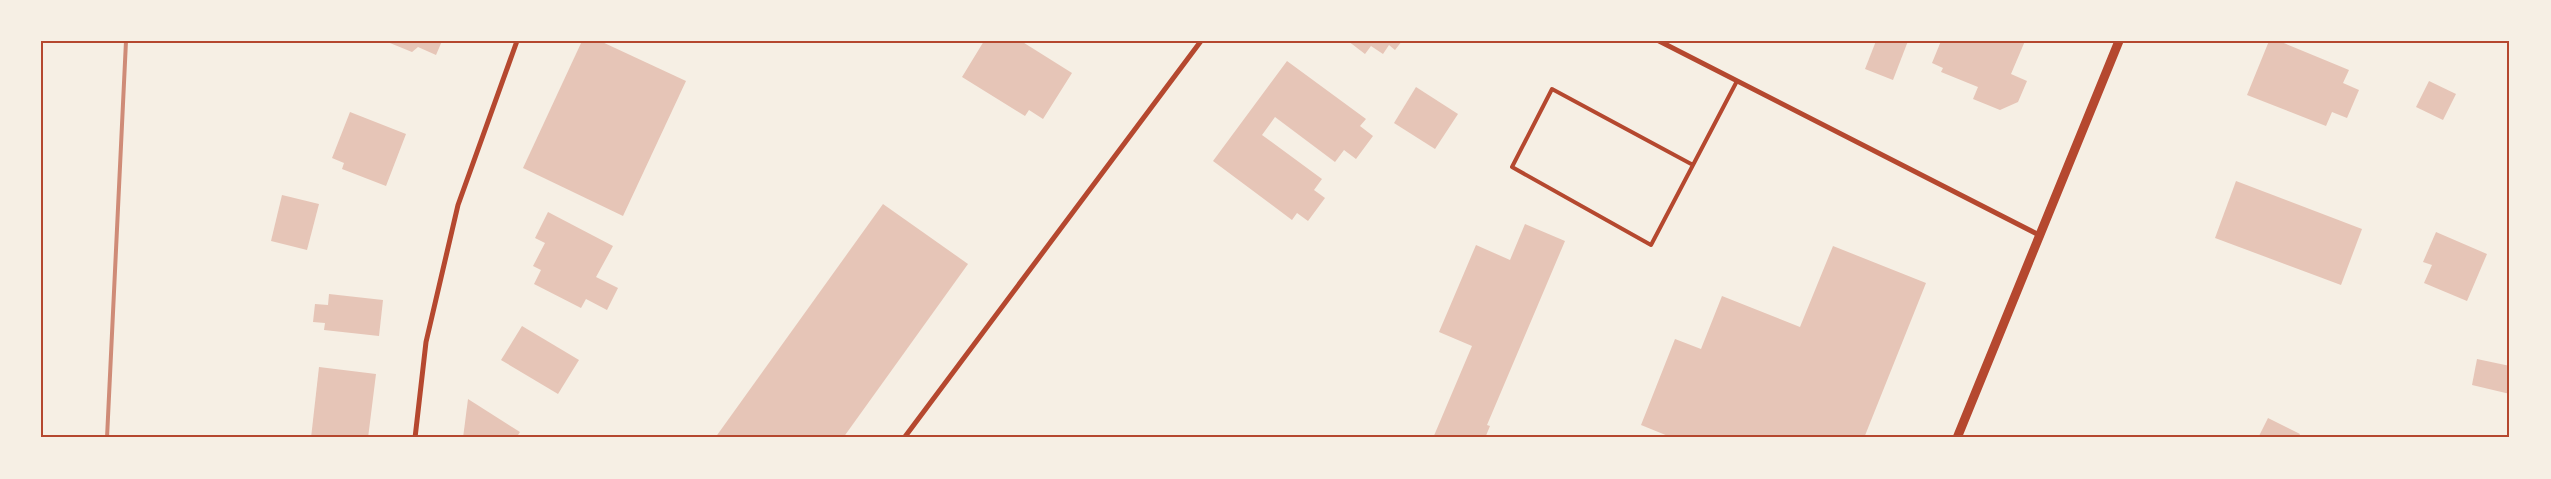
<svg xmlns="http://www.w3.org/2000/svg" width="2551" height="479" font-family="'Open Sans',sans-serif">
  <rect width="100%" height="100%" fill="#f6efe4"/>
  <!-- building -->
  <g fill="#e6c5b7">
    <path d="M 385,41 L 442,41 L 436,55 L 418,47 L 412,52 Z"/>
    <path d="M 582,41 L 600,41 L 686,81 L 623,216 L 523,168 Z"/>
    <path d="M 984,41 L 1021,41 L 1072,73 L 1043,119 L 1029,110 L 1025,116 L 962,77 Z"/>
    <path d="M 1348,41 L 1402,41 L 1395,50 L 1389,45 L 1383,54 L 1371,46 L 1365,54 Z"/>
    <path d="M 1876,41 L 1908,41 L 1893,80 L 1865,69 Z"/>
    <path d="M 1941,41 L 2025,41 L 2011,74 L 2027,81 L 2018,102 L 2000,110 L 1973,99 L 1978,87 L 1941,72 L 1943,68 L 1932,63 Z"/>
    <path d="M 2269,41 L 2279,41 L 2349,70 L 2343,83 L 2359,90 L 2347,118 L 2332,112 L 2326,126 L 2247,95 Z"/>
    <path d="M 1287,61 L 1366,119 L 1360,126 L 1373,136 L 1356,159 L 1344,150 L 1335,162 L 1275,117 L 1262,135 L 1322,179 L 1314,190 L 1325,198 L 1308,221 L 1297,213 L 1292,220 L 1213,161 Z"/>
    <path d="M 2429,81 L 2456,94 L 2443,120 L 2416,107 Z"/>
    <path d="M 1416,87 L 1458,114 L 1435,149 L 1394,123 Z"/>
    <path d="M 350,112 L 406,134 L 386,186 L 342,169 L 344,163 L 332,158 Z"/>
    <path d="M 2236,181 L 2362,229 L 2341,285 L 2215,238 Z"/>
    <path d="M 282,195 L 319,204 L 307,250 L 271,241 Z"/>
    <path d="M 883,204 L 968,264 L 843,438 L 715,438 Z"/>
    <path d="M 548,212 L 613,246 L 596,277 L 618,288 L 607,310 L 586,299 L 581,308 L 534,284 L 541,270 L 533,266 L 545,243 L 535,238 Z"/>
    <path d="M 1525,224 L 1565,241 L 1487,425 L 1490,426 L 1485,438 L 1433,438 L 1472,346 L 1439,332 L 1476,245 L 1510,260 Z"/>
    <path d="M 2436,232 L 2487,254 L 2467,301 L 2424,283 L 2432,265 L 2423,262 Z"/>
    <path d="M 1833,246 L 1926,283 L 1864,438 L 1673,438 L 1641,425 L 1675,339 L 1701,349 L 1722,296 L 1800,327 Z"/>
    <path d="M 329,294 L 383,300 L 379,336 L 324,330 L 325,323 L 313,322 L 315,304 L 328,305 Z"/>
    <path d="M 522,326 L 579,360 L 558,394 L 501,360 Z"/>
    <path d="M 2477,359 L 2510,366 L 2510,394 L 2472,385 Z"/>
    <path d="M 319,367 L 376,374 L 368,438 L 311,438 Z"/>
    <path d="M 468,399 L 520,432 L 516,438 L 463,438 Z"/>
    <path d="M 2268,418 L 2300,434 L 2298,438 L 2258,438 Z"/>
  </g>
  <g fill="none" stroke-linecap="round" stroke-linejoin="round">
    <!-- service -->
    <path stroke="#b5482f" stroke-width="4" d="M 1693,165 L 1651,245 L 1512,167 L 1552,89 L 1693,165 L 1737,81"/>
    <!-- minor -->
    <g stroke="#b5482f" stroke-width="5">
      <path d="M 1659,41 L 2041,236"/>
      <path d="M 415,438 L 426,342 L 458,205 L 517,41"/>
      <path d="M 904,438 L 1201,41"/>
    </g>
    <!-- tertiary -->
    <path stroke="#b5482f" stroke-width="9" d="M 1957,438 L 2119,41"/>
    <!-- rail -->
    <path stroke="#cf8b77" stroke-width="4" d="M 107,438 L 126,41"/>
  </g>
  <!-- border -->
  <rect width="2551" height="479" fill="none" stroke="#f6efe4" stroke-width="85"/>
  <rect x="42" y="42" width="2466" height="394" fill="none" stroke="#b5482f" stroke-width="2"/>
</svg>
